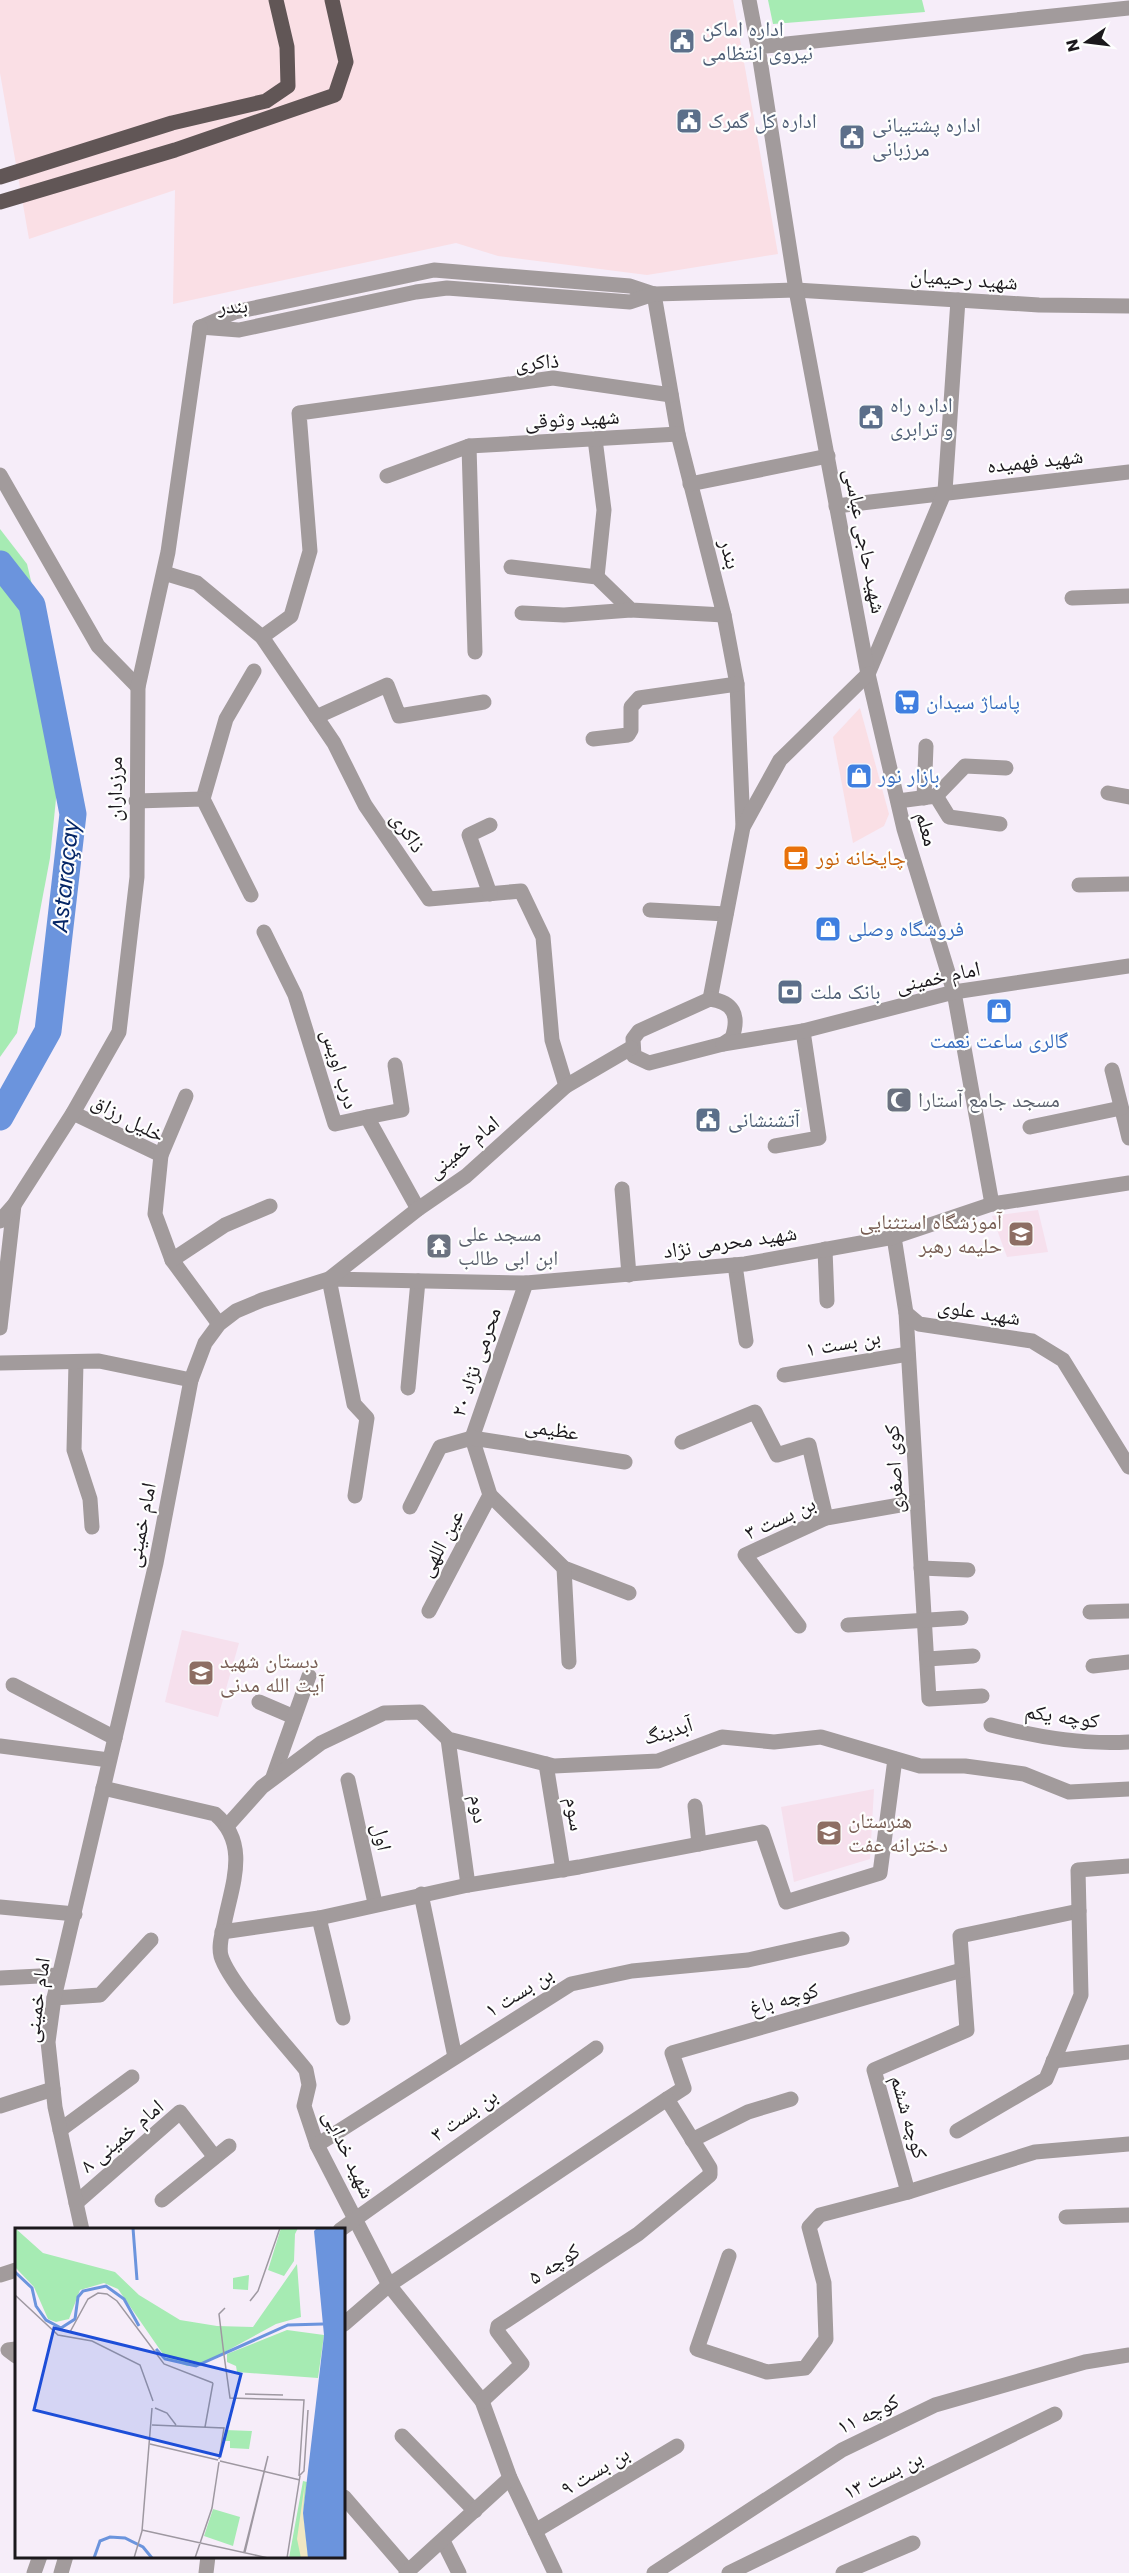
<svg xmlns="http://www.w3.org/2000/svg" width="1129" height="2573" font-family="Poppins,'Noto Naskh Arabic',sans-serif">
  <rect width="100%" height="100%" fill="#f6edf9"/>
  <!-- commercial -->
  <g fill="#fadfe5">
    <path d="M 0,0 L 733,0 L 778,254 L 647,275 L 498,256 L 456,243 L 173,304 L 175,190 L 29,239 L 0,73 Z"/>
    <path d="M 860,708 L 889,814 L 884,826 L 853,843 L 833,737 Z"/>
  </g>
  <!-- education -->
  <g fill="#f6e0ed">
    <path d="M 1038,1210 L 1048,1252 L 1007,1257 L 992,1216 Z"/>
    <path d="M 182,1630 L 239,1643 L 218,1717 L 165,1702 Z"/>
    <path d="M 874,1789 L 870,1859 L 794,1882 L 781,1807 Z"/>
  </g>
  <!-- green -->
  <g fill="#a6ebb3">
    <path d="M 768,0 L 922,0 L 925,12 L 773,24 Z"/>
    <path d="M 0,529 L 27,564 L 64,720 L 50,858 L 17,1033 L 0,1057 Z"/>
  </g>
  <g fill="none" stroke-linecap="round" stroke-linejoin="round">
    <!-- river -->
    <path stroke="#6b94dd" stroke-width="27" d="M 0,564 L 32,605 L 73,814 L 48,1031 L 0,1117"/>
    <!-- minor -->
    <g stroke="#a29b9c" stroke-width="15">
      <path d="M 749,0 L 758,47"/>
      <path d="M 796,290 L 1039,305 L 1129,306"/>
      <path d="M 654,294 L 678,434 L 724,615 L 737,684 L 743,827"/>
      <path d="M 595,439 L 604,510 L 597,577"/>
      <path d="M 469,446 L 475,652"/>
      <path d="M 0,475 L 98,646 L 138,687"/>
      <path d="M 387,476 L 469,446 L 678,434"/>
      <path d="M 690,484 L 828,456"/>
      <path d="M 836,506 L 1129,472"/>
      <path d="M 511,567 L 597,577 L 631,610 L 724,615"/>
      <path d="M 164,573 L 197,583 L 262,637 L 334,743 L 365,805 L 429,899 L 521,891 L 543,937 L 552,1040 L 566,1086"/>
      <path d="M 1072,598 L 1129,596"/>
      <path d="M 522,613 L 564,615 L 631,610"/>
      <path d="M 262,637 L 291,616 L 310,551 L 299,413 L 553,378 L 671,395"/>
      <path d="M 868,674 L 945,491 L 958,300"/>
      <path d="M 316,717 L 387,685 L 399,716 L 484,702"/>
      <path d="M 593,739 L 628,735 L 631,730 L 631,707 L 639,698 L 737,684"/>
      <path d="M 1108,793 L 1129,797"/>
      <path d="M 936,796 L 965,766 L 1006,768"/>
      <path d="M 924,798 L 926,746"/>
      <path d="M 203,799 L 226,719 L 254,671"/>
      <path d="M 136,801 L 203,799 L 251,895"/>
      <path d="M 898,801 L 936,796 L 949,817 L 1000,824"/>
      <path d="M 490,825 L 469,835 L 490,894"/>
      <path d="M 1079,885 L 1129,884"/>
      <path d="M 650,910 L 726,914"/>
      <path d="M 264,932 L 295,995 L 335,1124 L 367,1117 L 418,1209"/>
      <path d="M 954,992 L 992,1204"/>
      <path d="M 1112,1070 L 1129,1138"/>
      <path d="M 73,1113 L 161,1155 L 155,1214 L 172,1260 L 219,1324"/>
      <path d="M 367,1117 L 402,1110 L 395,1065"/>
      <path d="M 1030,1127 L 1121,1108"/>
      <path d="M 775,1146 L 819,1138 L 803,1031"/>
      <path d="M 161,1155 L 186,1096"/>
      <path d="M 622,1189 L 629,1275"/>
      <path d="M 894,1237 L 906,1313 L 929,1699 L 982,1696"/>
      <path d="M 825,1249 L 827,1301"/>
      <path d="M 172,1260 L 225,1225 L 270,1206"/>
      <path d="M 735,1265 L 746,1341"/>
      <path d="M 526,1283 L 472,1438 L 490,1495 L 564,1568 L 629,1593"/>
      <path d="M 906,1313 L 919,1324 L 1032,1341 L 1063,1360 L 1129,1467"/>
      <path d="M 0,1328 L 14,1205"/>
      <path d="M 76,1362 L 74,1450 L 90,1499 L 92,1527"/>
      <path d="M 0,1363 L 99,1361 L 191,1380"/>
      <path d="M 784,1375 L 908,1354"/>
      <path d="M 408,1388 L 418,1281"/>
      <path d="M 682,1442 L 755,1412 L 777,1455 L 809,1445 L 826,1518"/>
      <path d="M 355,1496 L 367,1418 L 354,1404 L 329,1279 L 526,1283 L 745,1264 L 894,1237 L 992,1204 L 1129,1183"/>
      <path d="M 410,1507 L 440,1447 L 472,1438 L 625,1462"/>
      <path d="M 564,1568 L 569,1662"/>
      <path d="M 921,1568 L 968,1570"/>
      <path d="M 429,1611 L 490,1495"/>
      <path d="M 1090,1612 L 1129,1611"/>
      <path d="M 848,1625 L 961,1618"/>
      <path d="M 799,1626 L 745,1555 L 826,1518 L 917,1502"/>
      <path d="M 927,1659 L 973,1656"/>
      <path d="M 1093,1666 L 1129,1662"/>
      <path d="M 13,1685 L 115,1738"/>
      <path d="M 259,1702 L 294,1717"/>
      <path d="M 991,1725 C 1036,1737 1082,1745 1129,1742"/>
      <path d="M 448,1739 L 468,1885"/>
      <path d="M 0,1746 L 109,1760"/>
      <path d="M 546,1764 L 563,1870"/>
      <path d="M 273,1777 L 309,1676"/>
      <path d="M 348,1780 L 375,1903"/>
      <path d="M 103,1788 L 215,1814 C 249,1843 233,1882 225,1920 C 223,1932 218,1944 221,1956 C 229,1983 286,2045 306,2070 L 309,2085 L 304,2106 L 317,2145 L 389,2285 L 482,2401 L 510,2478 L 555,2573"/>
      <path d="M 695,1806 L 699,1844"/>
      <path d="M 228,1825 L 262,1787 L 321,1743 L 384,1713 L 420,1712 L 448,1739 L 554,1766 L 658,1761 L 722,1737 L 774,1742 L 821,1737 L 920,1766 L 965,1766 L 1024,1774 L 1069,1792 L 1129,1789"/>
      <path d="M 421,1894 L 455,2057"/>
      <path d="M 0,1907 L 75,1914"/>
      <path d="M 1079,1911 L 960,1936 L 967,2030 L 874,2070 L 908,2192 L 1035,2152 L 1129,2144"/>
      <path d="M 319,1918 L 343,2018"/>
      <path d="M 222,1932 L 319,1918 L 468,1885 L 579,1867 L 762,1832 L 786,1902 L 880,1873 L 895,1759"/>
      <path d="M 0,1978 L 59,1975"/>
      <path d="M 54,1998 L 100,1995 L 151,1940"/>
      <path d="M 1053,2061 L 1129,2052"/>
      <path d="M 667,2099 L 684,2088 L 672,2053 L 962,1970"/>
      <path d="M 0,2106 L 53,2089"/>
      <path d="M 60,2130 L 132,2077"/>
      <path d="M 957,2131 L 1046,2079 L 1081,1995 L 1078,1870 L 1129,1866"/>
      <path d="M 692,2140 L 748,2112 L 791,2099"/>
      <path d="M 317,2145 L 571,1984 L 632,1971 L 748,1960 L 842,1939"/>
      <path d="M 162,2200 L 229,2146"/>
      <path d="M 76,2203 L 180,2112 L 214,2156"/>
      <path d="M 1066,2217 L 1129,2215"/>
      <path d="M 340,2230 L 596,2048"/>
      <path d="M 729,2256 L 697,2349 L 767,2372 L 805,2368 L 826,2339 L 824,2283 L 809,2227 L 820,2215 L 908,2192"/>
      <path d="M 0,2275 L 16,2270"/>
      <path d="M 344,2324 L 389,2285 L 667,2099 L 710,2168 L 710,2175 L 638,2234 L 498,2326 L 497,2331 L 522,2364 L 482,2401"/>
      <path d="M 402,2436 L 475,2511"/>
      <path d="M 344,2497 L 408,2571"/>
      <path d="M 535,2531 L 677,2446"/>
      <path d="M 443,2541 L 459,2573"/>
      <path d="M 206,2573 L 208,2556"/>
      <path d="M 406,2573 L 510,2478"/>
      <path d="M 654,2573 L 842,2450 L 935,2405 L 1085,2362 L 1129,2355"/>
      <path d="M 729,2573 L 1055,2414"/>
      <path d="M 843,2573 L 913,2543"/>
    </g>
    <!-- tertiary -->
    <g stroke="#a29b9c" stroke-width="15">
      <path d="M 203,326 L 235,312 L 434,270 L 630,286 L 654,294"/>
      <path d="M 200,327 L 239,330 L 416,292 L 447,288 L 630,302 L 654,294 L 796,290"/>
      <path d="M 954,992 L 904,829 L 868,674 L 796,290 L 758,47 L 1129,8"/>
      <path d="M 710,999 L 743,827 L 780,760 L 868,674"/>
      <path d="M 710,999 C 733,1002 740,1015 732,1038 L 723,1044 L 649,1063 L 634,1056 L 633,1039 L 639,1031 Z"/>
      <path d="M 723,1044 L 803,1031 L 954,992 L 1129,966"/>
      <path d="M 0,1221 L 14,1205 L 73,1113 L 119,1032 L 137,877 L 138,687 L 168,552 L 200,327"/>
      <path d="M 82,2230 L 55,2107 L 48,2042 L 54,1998 L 156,1563 L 191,1380 L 205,1343 L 219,1324 L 236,1311 L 262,1300 L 329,1279 L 418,1209 L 466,1176 L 566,1086 L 631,1048"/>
      <path d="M 16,2349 L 8,2350 L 16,2356"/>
      <path d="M 34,2573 L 40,2556"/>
      <path d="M 61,2573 L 66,2556"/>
    </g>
    <!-- primary -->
    <g stroke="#615656" stroke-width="15">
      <path d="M 0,177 L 172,123 L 266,101 L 288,86 L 287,47 L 276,0"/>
      <path d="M 0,202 L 175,150 L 335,95 L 346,62 L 332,0"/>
    </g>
  </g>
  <!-- icons -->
  <defs>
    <g id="civic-square" transform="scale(1.35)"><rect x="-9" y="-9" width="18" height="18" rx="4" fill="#5c6f8a" stroke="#fefefe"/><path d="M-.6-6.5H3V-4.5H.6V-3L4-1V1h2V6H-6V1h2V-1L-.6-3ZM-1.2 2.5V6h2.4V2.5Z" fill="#fff"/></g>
    <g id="supermarket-square" transform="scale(1.35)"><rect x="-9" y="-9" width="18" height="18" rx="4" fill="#3f7fe0" stroke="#fefefe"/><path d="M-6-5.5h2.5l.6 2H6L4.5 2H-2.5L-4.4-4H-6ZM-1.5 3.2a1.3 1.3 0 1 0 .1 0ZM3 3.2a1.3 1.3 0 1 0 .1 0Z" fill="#fff"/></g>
    <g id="shop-square" transform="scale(1.35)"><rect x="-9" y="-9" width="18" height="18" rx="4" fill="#3f7fe0" stroke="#fefefe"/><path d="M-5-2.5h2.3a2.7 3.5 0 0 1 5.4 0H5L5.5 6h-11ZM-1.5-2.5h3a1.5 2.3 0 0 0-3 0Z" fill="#fff"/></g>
    <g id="cafe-square" transform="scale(1.35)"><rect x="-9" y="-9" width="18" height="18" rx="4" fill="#e8710a" stroke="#fefefe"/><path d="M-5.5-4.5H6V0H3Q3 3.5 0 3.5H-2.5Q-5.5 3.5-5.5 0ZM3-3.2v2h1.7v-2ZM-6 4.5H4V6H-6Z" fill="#fff"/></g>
    <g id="bank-square" transform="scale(1.35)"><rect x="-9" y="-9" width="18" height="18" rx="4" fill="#5c6f8a" stroke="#fefefe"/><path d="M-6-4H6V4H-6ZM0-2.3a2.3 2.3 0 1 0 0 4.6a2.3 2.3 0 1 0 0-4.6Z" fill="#fff"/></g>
    <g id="mosque-square" transform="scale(1.35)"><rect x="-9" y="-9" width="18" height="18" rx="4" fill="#6b7280" stroke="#fefefe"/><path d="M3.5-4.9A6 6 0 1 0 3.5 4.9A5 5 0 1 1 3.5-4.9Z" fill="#fff"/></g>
    <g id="school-square" transform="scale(1.35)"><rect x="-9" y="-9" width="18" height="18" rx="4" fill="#8d6e63" stroke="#fefefe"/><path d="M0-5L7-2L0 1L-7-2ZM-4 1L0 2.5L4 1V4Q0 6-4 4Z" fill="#fff"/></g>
    <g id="temple-square" transform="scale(1.35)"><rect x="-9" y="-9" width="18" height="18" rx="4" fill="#6b7280" stroke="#fefefe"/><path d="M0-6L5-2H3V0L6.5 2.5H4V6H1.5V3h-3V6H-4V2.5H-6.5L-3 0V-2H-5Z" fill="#fff"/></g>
  </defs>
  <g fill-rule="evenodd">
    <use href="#civic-square" x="682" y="41"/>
    <use href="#civic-square" x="689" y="121"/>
    <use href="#civic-square" x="852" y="137"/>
    <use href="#civic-square" x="871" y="417"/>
    <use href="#supermarket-square" x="907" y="702"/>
    <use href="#shop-square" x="859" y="776"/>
    <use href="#cafe-square" x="796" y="858"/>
    <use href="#shop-square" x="828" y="929"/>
    <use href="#bank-square" x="790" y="992"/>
    <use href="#shop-square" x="999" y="1011"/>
    <use href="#mosque-square" x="899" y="1100"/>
    <use href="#civic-square" x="708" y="1120"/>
    <use href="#school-square" x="1021" y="1234"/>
    <use href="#temple-square" x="439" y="1246"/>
    <use href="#school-square" x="201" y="1673"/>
    <use href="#school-square" x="829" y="1833"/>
  </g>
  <g text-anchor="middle" stroke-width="4.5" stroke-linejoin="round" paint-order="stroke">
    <!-- service labels -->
    <g font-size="21" fill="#4e5e75" stroke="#fefefe" text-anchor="start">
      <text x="702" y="36">اداره اماکن<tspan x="702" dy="24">نیروی انتظامی</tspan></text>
      <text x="708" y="128">اداره کل گمرک</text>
      <text x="872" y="132">اداره پشتیبانی<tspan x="872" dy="24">مرزبانی</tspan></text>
      <text x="890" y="412">اداره راه<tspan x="890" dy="24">و ترابری</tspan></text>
      <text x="810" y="999">بانک ملت</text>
      <text x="728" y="1127">آتشنشانی</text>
    </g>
    <!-- street labels -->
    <g font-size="21" fill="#1b181c" stroke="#fefefe">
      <text transform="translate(964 279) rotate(4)" y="7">شهید رحیمیان</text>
      <text transform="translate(233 306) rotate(-2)" y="7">بندر</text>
      <text transform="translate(537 362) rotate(-4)" y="7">ذاکری</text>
      <text transform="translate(572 419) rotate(-3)" y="7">شهید وثوقی</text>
      <text transform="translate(1035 461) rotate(-6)" y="7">شهید فهمیده</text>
      <text transform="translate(865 541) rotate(79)" y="7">شهید حاجی عباسی</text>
      <text transform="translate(730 554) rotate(75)" y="7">بندر</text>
      <text transform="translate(115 789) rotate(-90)" y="7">مرزداران</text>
      <text transform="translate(927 829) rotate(75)" y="7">معلم</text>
      <text transform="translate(408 832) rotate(56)" y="7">ذاکری</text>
      <text transform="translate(938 977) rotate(-12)" y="7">امام خمینی</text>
      <text transform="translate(340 1069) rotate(73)" y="7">درب اویس</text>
      <text transform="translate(128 1118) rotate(28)" y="7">خلیل رزاق</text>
      <text transform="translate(463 1147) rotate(-39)" y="7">امام خمینی</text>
      <text transform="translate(730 1242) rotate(-8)" y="7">شهید محرمی نژاد</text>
      <text transform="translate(979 1312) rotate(9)" y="7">شهید علوی</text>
      <text transform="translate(843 1343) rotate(-10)" y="7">بن بست ۱</text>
      <text transform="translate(476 1362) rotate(-71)" y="7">محرمی نژاد ۲۰</text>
      <text transform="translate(552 1429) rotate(9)" y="7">عظیمی</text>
      <text transform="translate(894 1469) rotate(-93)" y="7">کوی اصغری</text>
      <text transform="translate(780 1518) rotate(-25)" y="7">بن بست ۳</text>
      <text transform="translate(141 1525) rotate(-79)" y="7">امام خمینی</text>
      <text transform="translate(441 1543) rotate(-62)" y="7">عین اللهی</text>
      <text transform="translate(1062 1716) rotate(8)" y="7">کوچه یکم</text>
      <text transform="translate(668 1731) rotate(-17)" y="7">آبدینگ</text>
      <text transform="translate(479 1809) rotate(82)" y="7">دوم</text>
      <text transform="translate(575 1814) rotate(81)" y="7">سوم</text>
      <text transform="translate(382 1837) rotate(78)" y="7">اول</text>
      <text transform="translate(519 1992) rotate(-32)" y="7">بن بست ۱</text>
      <text transform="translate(784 1999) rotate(-16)" y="7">کوچه باغ</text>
      <text transform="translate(37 2000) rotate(-82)" y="7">امام خمینی</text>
      <text transform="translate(464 2115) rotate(-35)" y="7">بن بست ۳</text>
      <text transform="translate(909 2117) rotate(74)" y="7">کوچه ششم</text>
      <text transform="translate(122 2136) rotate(-40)" y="7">امام خمینی ۸</text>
      <text transform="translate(349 2154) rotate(65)" y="7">شهید خدایی</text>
      <text transform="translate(554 2264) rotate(-33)" y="7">کوچه ۵</text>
      <text transform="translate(868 2414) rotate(-26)" y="7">کوچه ۱۱</text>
      <text transform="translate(595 2471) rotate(-31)" y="7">بن بست ۹</text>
      <text transform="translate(883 2475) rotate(-26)" y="7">بن بست ۱۳</text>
    </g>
    <!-- shop labels -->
    <g font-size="21" fill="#366cbe" stroke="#fefefe" text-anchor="start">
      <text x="926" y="709">پاساژ سیدان</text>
      <text x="878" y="783">بازار نور</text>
      <text x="848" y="936">فروشگاه وصلی</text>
      <text x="999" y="1048" text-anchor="middle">گالری ساعت نعمت</text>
    </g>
    <!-- food labels -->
    <g font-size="21" fill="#c56008" stroke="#fefefe" text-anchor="start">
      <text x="816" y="865">چایخانه نور</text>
    </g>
    <!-- worship labels -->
    <g font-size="21" fill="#5b616d" stroke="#fefefe" text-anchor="start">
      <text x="918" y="1107">مسجد جامع آستارا</text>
      <text x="458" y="1241">مسجد علی<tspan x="458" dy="24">ابن ابی طالب</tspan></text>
    </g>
    <!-- education labels -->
    <g font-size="21" fill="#785e54" stroke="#fefefe" text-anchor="start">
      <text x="1002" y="1229" text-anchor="end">آموزشگاه استثنایی<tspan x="1002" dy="24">حلیمه رهبر</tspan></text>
      <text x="220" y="1668">دبستان شهید<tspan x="220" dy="24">آیت الله مدنی</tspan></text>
      <text x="848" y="1828">هنرستان<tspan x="848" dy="24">دخترانه عفت</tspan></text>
    </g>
    <!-- water labels -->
    <g font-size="22" font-style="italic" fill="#052667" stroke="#fefefe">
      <text transform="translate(65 876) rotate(-84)" y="8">Astaraçay</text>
    </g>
  </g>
  <!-- overview -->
  <g transform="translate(15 2228)">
    <rect width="330" height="330" fill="#f6edf9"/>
    <path d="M 0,0 L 28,25 L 100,44 L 124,67 L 165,92 L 202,98 L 238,99 L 282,36 L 286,89 L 261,96 L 184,138 L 172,138 L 150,129 L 103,61 L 89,55 L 65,62 L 54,91 L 41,94 L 33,91 L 19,59 L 0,39 ZM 266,0 L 283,0 L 280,6 L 279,33 L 269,48 L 253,42 ZM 234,47 L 233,62 L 218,61 L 218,50 ZM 272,102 L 309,107 L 303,150 L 222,144 L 221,138 L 212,134 L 212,126 ZM 210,202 L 237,203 L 234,221 L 215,220 L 215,213 L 208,213 ZM 288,253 L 292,254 L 288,285 L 293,330 L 274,330 ZM 198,281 L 225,289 L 218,318 L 189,308 Z" fill="#a6ebb3"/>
    <path d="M 290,254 L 288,285 L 293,330 L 286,330 L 282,311 Z" fill="#f1e7c2"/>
    <path d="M 302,0 L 330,0 L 330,330 L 293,330 L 288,285 L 309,107 L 299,3 Z" fill="#6b94dd"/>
    <path fill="none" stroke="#6b94dd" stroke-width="3" d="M 118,0 L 122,52M 0,44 L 17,60 L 21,78 L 31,92 L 46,100 L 60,91 L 63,69 L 68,63 L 91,58 L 109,71 L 124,98M 141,121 L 150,131 L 181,138 L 273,97 L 308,96M 79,330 L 85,313 L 95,309 L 110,310 L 128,319 L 137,330"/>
    <path fill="none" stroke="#9e98a1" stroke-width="1.5" d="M 0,67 L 43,107 L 77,113 L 125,137 L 138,173M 235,73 L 243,63 L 265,0M 55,104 L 73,71 L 83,65 L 92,66 L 102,73 L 149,136 L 198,155M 209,127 L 215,170 L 289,172 L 284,248M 209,127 L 204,86 L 210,80M 230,166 L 268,167M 140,180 L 152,185 L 161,197M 137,197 L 209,200 L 204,231M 190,199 L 198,155M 135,216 L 203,232M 205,233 L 285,252M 284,248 L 289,243 L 293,182M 127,302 L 253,330M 229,324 L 253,228 L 230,324M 119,330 L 127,303 L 137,180M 180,330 L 197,280 L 204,234M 272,330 L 285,248"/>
    <path fill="#1d4ed8" fill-opacity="0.15" stroke="#1d4ed8" stroke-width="3" d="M 39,100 L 226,146 L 205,228 L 19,182 Z"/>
    <rect width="330" height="330" fill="none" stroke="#1b181c" stroke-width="3"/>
  </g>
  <!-- north arrow -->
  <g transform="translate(1087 42) rotate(256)" stroke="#fefefe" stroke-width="4.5" paint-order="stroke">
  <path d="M0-4.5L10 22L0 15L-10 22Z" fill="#1b181c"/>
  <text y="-9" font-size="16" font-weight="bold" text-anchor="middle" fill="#1b181c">N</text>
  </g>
</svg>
